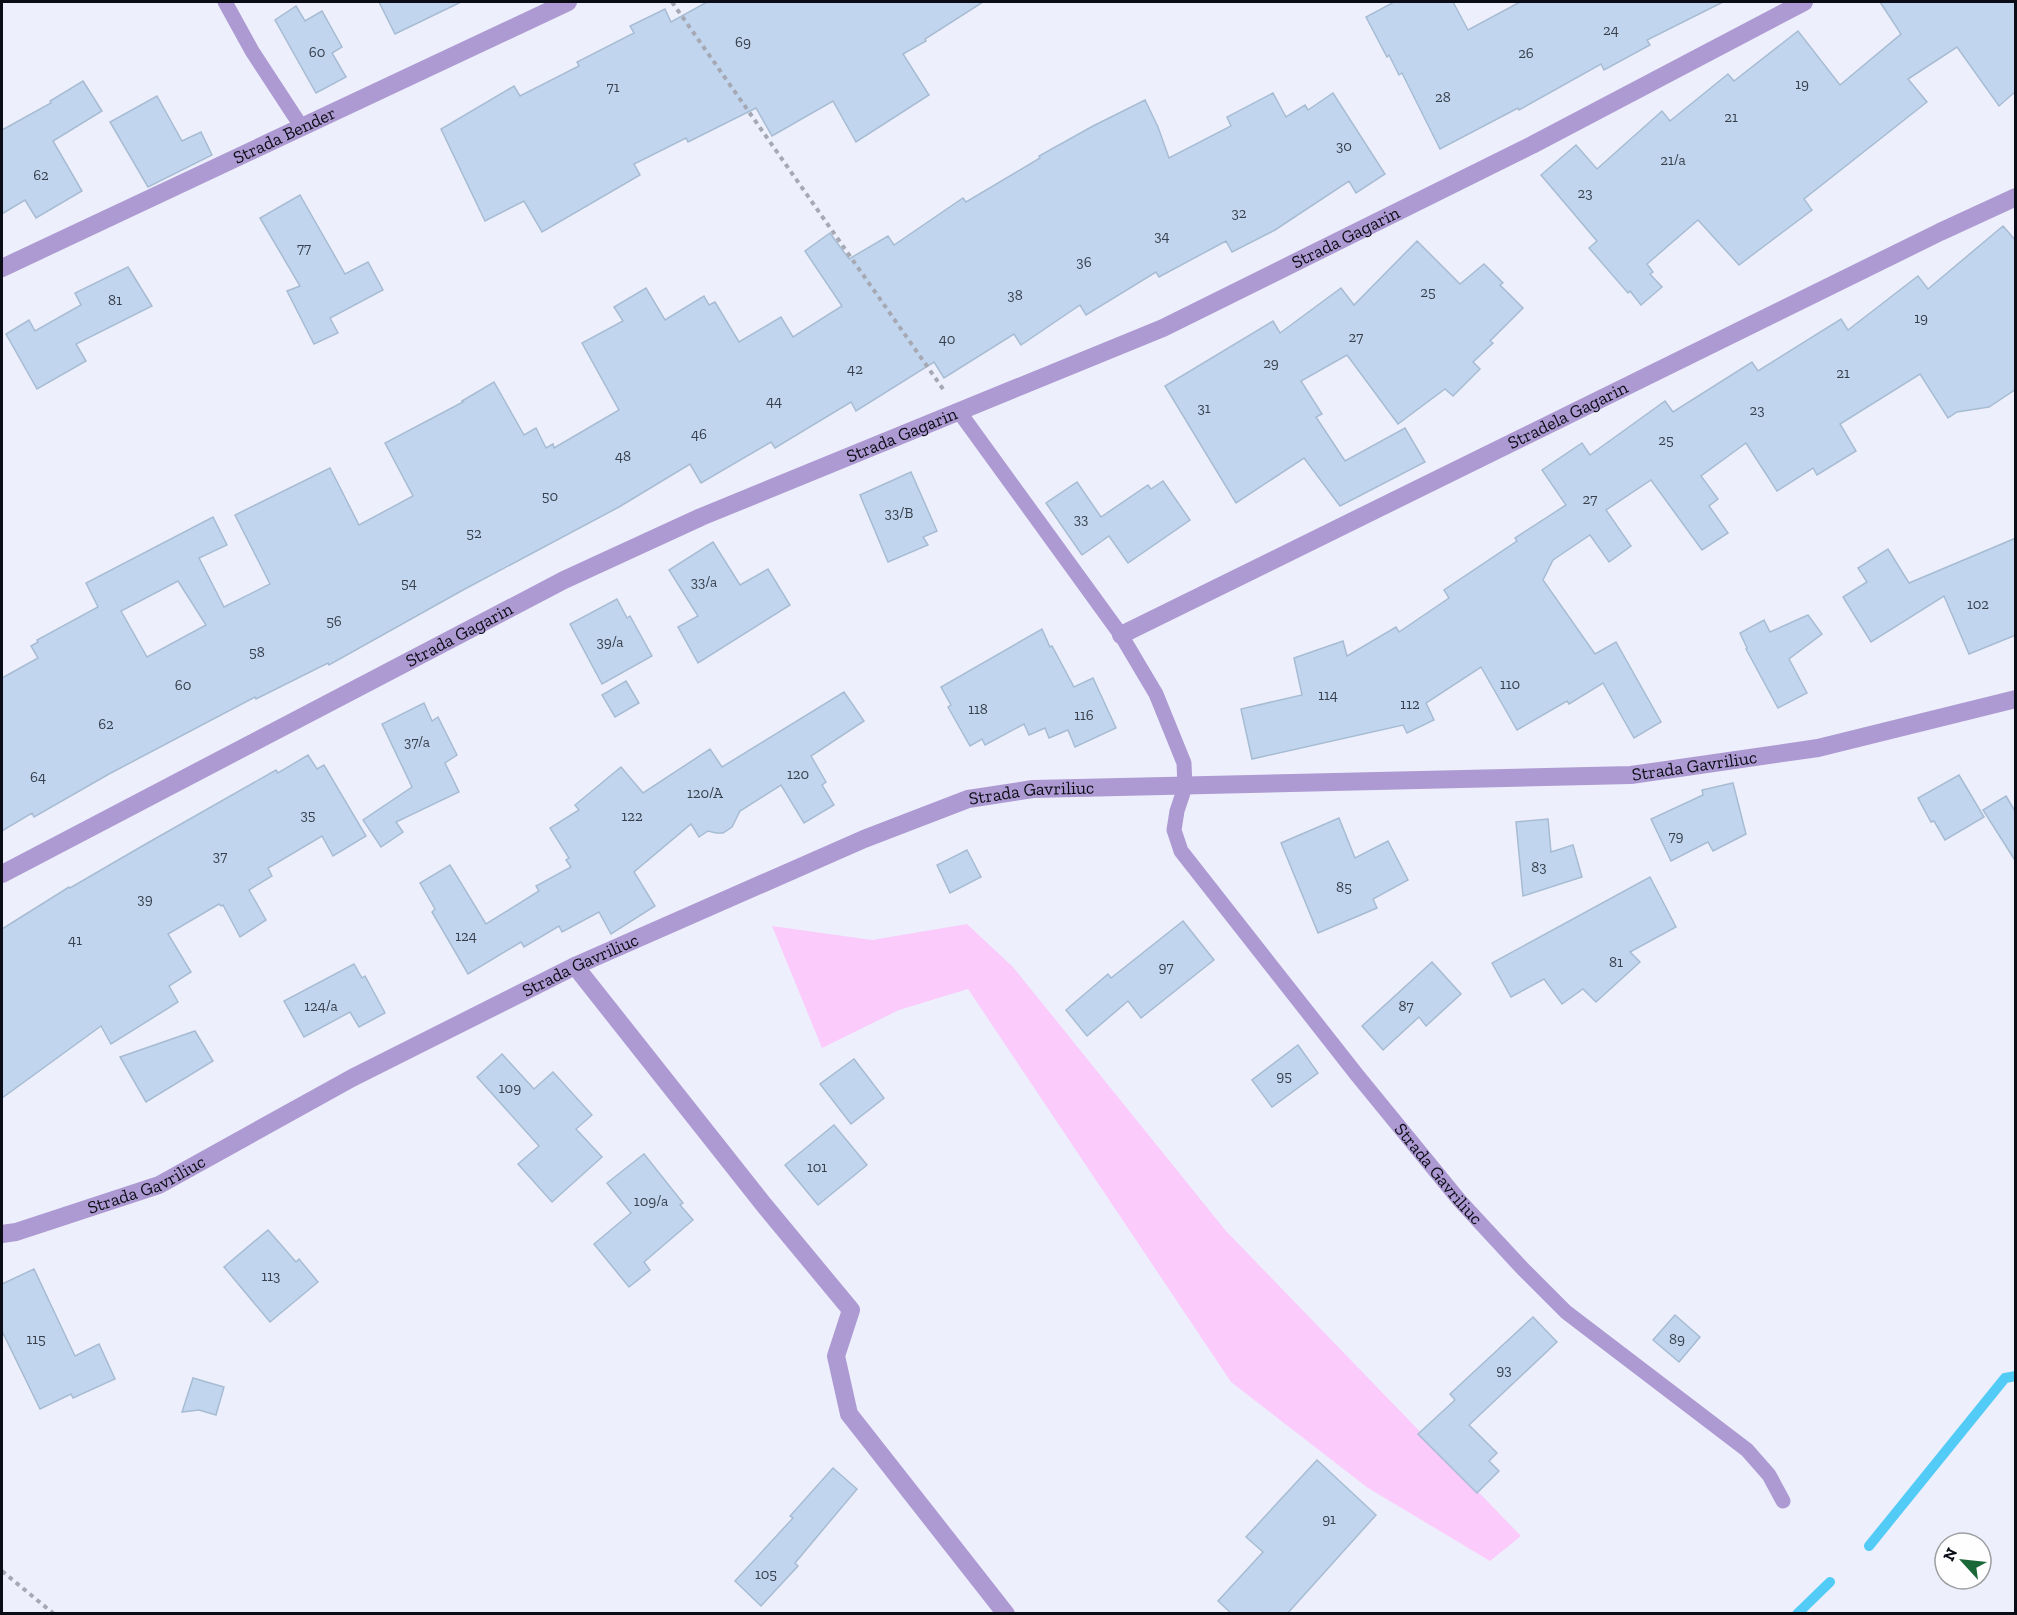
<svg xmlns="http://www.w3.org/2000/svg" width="2017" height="1615" font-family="'Zilla Slab',serif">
  <rect width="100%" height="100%" fill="#edf0fc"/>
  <!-- green -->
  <path fill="#facbfb" d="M 967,924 L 1013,967 L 1226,1231 L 1521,1536 L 1490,1561 L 1368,1488 L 1231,1382 L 968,989 L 899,1010 L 822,1048 L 772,926 L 872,940 Z"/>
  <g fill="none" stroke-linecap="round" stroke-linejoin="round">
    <!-- stream -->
    <g stroke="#53cbf7" stroke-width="10">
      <path d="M 1869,1546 L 2005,1378 L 2016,1376"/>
      <path d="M 1797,1614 L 1830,1582"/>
    </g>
  </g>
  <!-- building -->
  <g fill="#c1d6ee" stroke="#a7bcd3" stroke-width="1.5" fill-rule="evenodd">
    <path d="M 379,2 L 461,2 L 395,34 Z"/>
    <path d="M 707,2 L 983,2 L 925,39 L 926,41 L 903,54 L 929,95 L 856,142 L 833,101 L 772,136 L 756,108 L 688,142 L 686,138 L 634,164 L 640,175 L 542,232 L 524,201 L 485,221 L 441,129 L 514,86 L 520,96 L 579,66 L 577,62 L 634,33 L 630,26 L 665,9 L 671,22 Z"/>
    <path d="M 1394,2 L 1453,2 L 1468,30 L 1520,2 L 1723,2 L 1647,40 L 1650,45 L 1604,70 L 1601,64 L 1519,110 L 1518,108 L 1440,149 L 1402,73 L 1399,75 L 1389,55 L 1387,57 L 1366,17 Z"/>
    <path d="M 1880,2 L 2016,2 L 2016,91 L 1999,106 L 1957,47 L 1908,79 L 1927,102 L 1804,199 L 1812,210 L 1739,265 L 1698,220 L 1647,264 L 1653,272 L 1650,274 L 1662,287 L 1641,305 L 1630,291 L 1628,293 L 1589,248 L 1597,241 L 1541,175 L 1576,145 L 1597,169 L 1662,111 L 1670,121 L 1728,74 L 1734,81 L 1798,31 L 1840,85 L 1901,34 Z"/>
    <path d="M 296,6 L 305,21 L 322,11 L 342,47 L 332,53 L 346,77 L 316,93 L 275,20 Z"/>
    <path d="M 83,81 L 102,111 L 53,141 L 82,191 L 36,218 L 25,200 L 2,214 L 2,130 L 51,103 L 50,101 Z"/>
    <path d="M 1273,93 L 1286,117 L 1305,105 L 1308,110 L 1333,93 L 1385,174 L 1356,193 L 1349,181 L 1275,230 L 1232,252 L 1226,241 L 1159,277 L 1156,272 L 1086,315 L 1080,305 L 1021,345 L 1014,334 L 944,378 L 934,362 L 856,411 L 851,402 L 775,448 L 771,442 L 701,483 L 690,464 L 619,507 L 463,590 L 329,665 L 328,663 L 256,699 L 255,697 L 109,774 L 34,817 L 32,813 L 2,831 L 2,678 L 38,658 L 31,646 L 38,642 L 37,640 L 98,607 L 86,583 L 213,517 L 227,545 L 199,558 L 224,607 L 270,584 L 235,515 L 330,468 L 359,525 L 413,496 L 385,443 L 463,402 L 462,401 L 494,382 L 524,435 L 536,428 L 546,448 L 553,444 L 554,448 L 619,410 L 582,343 L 623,321 L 614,307 L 646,288 L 665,320 L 704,296 L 709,305 L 715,302 L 739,342 L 781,317 L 793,337 L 842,306 L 805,251 L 830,233 L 849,259 L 888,236 L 894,245 L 963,198 L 966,202 L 1040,158 L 1039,156 L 1093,126 L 1145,100 L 1158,127 L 1169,158 L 1231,126 L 1227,117 ZM 178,581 L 206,625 L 147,657 L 121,611 Z"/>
    <path d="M 157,96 L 182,141 L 201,132 L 212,155 L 148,187 L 110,122 Z"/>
    <path d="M 300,195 L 345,274 L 368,262 L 383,290 L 330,318 L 338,333 L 314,344 L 287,291 L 300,286 L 260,218 Z"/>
    <path d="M 2003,226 L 2016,241 L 2016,389 L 1989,407 L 1957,412 L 1948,418 L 1920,374 L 1840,424 L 1856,451 L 1817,475 L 1813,468 L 1777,491 L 1746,443 L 1701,476 L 1718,499 L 1709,506 L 1728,533 L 1702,550 L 1651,480 L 1606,510 L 1631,546 L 1609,562 L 1590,535 L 1553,560 L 1543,580 L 1595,654 L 1616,642 L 1661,722 L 1634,738 L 1603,683 L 1569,704 L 1567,701 L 1517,730 L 1481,667 L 1426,703 L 1434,720 L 1407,733 L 1403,725 L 1252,759 L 1241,709 L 1302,695 L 1294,658 L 1343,641 L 1347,656 L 1396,627 L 1399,632 L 1449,598 L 1444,590 L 1517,541 L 1515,538 L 1566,505 L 1542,470 L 1582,443 L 1590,455 L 1665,401 L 1673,412 L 1752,362 L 1758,371 L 1841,319 L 1848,330 L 1918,276 L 1928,289 Z"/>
    <path d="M 1417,241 L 1460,284 L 1484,264 L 1503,283 L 1500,285 L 1523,308 L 1490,341 L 1493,343 L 1473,362 L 1480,369 L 1453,396 L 1445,389 L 1398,424 L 1347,355 L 1301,381 L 1322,414 L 1316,417 L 1345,461 L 1405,428 L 1425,462 L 1340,506 L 1304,458 L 1236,503 L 1165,386 L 1273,321 L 1280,333 L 1341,288 L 1354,305 Z"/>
    <path d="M 128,267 L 152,306 L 76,344 L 86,361 L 37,389 L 6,334 L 29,320 L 35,331 L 81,305 L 75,293 Z"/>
    <path d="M 911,472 L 937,531 L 923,537 L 928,545 L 888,562 L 860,495 Z"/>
    <path d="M 1163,481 L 1190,520 L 1128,563 L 1109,536 L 1082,555 L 1046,503 L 1077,482 L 1101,517 L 1148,485 L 1151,489 Z"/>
    <path d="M 2016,538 L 2016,635 L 1969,654 L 1944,596 L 1871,642 L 1843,597 L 1867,582 L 1858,568 L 1888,549 L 1909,583 Z"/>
    <path d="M 713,542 L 740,585 L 768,569 L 790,605 L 698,663 L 678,627 L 698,616 L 669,570 Z"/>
    <path d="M 617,599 L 627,618 L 630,616 L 652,656 L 602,684 L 570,624 Z"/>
    <path d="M 1808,615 L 1822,634 L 1789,659 L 1807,693 L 1778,708 L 1746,649 L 1747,648 L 1740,633 L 1764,620 L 1770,632 Z"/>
    <path d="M 1042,629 L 1050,647 L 1052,646 L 1074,687 L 1093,678 L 1116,728 L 1075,747 L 1068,730 L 1049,738 L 1045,728 L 1029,735 L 1024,724 L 985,745 L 982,739 L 970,746 L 948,707 L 951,705 L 941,687 Z"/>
    <path d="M 626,681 L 639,703 L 615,717 L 602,695 Z"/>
    <path d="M 844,692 L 864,721 L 811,756 L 826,782 L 822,785 L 834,805 L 804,823 L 781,785 L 740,811 L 732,827 L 723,833 L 716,833 L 708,831 L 699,837 L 691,824 L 634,872 L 655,906 L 611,934 L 599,912 L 562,932 L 559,926 L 524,947 L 521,942 L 468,974 L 432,912 L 435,909 L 420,883 L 450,865 L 486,924 L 539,891 L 536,886 L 571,867 L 566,860 L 569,858 L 550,828 L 579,810 L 575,805 L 621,767 L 643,793 L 710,749 L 722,767 Z"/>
    <path d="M 424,703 L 432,721 L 438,717 L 457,755 L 445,763 L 459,792 L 396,822 L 403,832 L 381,847 L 363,820 L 412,787 L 382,724 Z"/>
    <path d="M 308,755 L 317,769 L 324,765 L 366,836 L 333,856 L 322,836 L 268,868 L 272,876 L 249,890 L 266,920 L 240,937 L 223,905 L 221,906 L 219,904 L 168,934 L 191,972 L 169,986 L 178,1002 L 111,1044 L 101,1026 L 2,1098 L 2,929 L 69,887 L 70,888 L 144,845 L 276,770 L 278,773 Z"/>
    <path d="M 1959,775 L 1984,817 L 1945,840 L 1934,821 L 1931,822 L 1918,798 Z"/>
    <path d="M 1733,783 L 1746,834 L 1713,851 L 1708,842 L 1671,861 L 1651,819 L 1703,795 L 1702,790 Z"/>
    <path d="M 2006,796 L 2016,813 L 2016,862 L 1983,810 Z"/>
    <path d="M 1339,818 L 1355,858 L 1388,841 L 1408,880 L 1373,899 L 1377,908 L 1318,933 L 1281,843 Z"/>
    <path d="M 1548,819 L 1551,852 L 1573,845 L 1582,877 L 1523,896 L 1516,822 Z"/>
    <path d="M 967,850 L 981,877 L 950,893 L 937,865 Z"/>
    <path d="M 1650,877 L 1676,927 L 1630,952 L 1640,962 L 1596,1002 L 1583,989 L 1562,1004 L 1544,979 L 1511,997 L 1492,963 Z"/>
    <path d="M 1183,921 L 1214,960 L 1141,1018 L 1128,1001 L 1087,1036 L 1066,1010 L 1108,974 L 1111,978 Z"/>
    <path d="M 1432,962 L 1461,994 L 1426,1026 L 1419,1017 L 1383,1050 L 1362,1026 Z"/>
    <path d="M 354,964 L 362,978 L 365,976 L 385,1013 L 359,1027 L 350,1012 L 304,1037 L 284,1001 Z"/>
    <path d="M 195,1031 L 213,1061 L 146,1102 L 120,1057 Z"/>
    <path d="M 1298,1045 L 1318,1073 L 1272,1107 L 1252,1080 Z"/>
    <path d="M 502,1054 L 534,1089 L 553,1072 L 592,1115 L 576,1129 L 602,1157 L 552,1202 L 518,1164 L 539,1146 L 477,1077 Z"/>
    <path d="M 854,1059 L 884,1098 L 851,1124 L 820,1084 Z"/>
    <path d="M 834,1125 L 867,1165 L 818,1205 L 785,1165 Z"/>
    <path d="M 644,1154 L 683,1203 L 680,1205 L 693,1220 L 644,1262 L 650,1270 L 629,1287 L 594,1244 L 631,1213 L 607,1183 Z"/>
    <path d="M 268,1230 L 296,1262 L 299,1259 L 318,1282 L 270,1322 L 224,1267 Z"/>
    <path d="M 34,1269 L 75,1356 L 99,1344 L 115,1379 L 73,1398 L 71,1394 L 40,1409 L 2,1331 L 2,1284 Z"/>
    <path d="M 1675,1315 L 1700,1337 L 1679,1362 L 1653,1340 Z"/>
    <path d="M 1533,1317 L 1557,1342 L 1469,1425 L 1497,1453 L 1489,1461 L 1499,1471 L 1477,1493 L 1418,1434 L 1455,1400 L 1450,1394 Z"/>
    <path d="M 193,1378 L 224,1387 L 216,1415 L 199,1410 L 182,1412 Z"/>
    <path d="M 1317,1460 L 1376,1515 L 1287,1614 L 1232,1614 L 1218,1601 L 1263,1552 L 1246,1537 Z"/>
    <path d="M 833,1468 L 857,1489 L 795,1563 L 798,1566 L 761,1606 L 735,1581 L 793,1518 L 790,1516 Z"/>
  </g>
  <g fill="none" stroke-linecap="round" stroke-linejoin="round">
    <!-- path -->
    <g stroke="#a6a9b4" stroke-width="4" stroke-dasharray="4.5 4.5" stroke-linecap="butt">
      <path d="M 672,2 L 943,389"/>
      <path d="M 2,1571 L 54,1614"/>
    </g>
    <!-- lane -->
    <g stroke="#ae9ad2" stroke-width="15">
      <path d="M 225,2 L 252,51 L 301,126"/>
      <path id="s1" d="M 960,413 L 1121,635 L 1156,694 L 1184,763 L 1185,787 L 1177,811 L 1174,830 L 1181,851 L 1357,1075 L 1460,1201 L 1523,1269 L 1566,1312 L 1747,1450 L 1769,1475 L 1783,1501"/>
    </g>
    <!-- street -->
    <g stroke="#ae9ad2" stroke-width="18">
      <path id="s2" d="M 2,268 L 568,2"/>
      <path id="s3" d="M 1121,635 L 1940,232 L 2016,197"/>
      <path id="s4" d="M 2,874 L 564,580 L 701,517 L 1163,328 L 1532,145 L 1804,2"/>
      <path d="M 575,966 L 764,1205 L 851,1310 L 836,1356 L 849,1414 L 1006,1614"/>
      <path id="s5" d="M 2,1234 L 16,1232 L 159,1185 L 352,1078 L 575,966 L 864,839 L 968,799 L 1033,789 L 1631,775 L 1818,748 L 2016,699"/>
    </g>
  </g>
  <g text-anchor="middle" stroke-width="6" stroke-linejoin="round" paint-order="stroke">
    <!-- number labels -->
    <g font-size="15" fill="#383f4c">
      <text x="1611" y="35">24</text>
      <text x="743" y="47">69</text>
      <text x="317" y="57">60</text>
      <text x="1526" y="58">26</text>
      <text x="1802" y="89">19</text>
      <text x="613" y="92">71</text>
      <text x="1443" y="102">28</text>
      <text x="1731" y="122">21</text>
      <text x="1344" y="151">30</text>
      <text x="1673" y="165">21/a</text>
      <text x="41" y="180">62</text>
      <text x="1585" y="198">23</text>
      <text x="1239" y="218">32</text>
      <text x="1162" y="241">34</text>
      <text x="304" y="253">77</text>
      <text x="1084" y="267">36</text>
      <text x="1428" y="297">25</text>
      <text x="1015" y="300">38</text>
      <text x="115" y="305">81</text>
      <text x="1921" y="323">19</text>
      <text x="1356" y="342">27</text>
      <text x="947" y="344">40</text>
      <text x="1271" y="368">29</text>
      <text x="855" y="374">42</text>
      <text x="1843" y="378">21</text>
      <text x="774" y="406">44</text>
      <text x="1204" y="413">31</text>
      <text x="1757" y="415">23</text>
      <text x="699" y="439">46</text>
      <text x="1666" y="445">25</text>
      <text x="623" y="461">48</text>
      <text x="550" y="501">50</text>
      <text x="1590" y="504">27</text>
      <text x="899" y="518">33/B</text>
      <text x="1081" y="524">33</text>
      <text x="474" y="538">52</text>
      <text x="704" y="587">33/a</text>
      <text x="409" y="588">54</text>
      <text x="1978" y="609">102</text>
      <text x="334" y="626">56</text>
      <text x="610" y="647">39/a</text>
      <text x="257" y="657">58</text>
      <text x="1510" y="689">110</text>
      <text x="183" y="690">60</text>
      <text x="1328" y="700">114</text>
      <text x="1410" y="709">112</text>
      <text x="978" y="714">118</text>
      <text x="1084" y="720">116</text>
      <text x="106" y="729">62</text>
      <text x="417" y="747">37/a</text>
      <text x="798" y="779">120</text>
      <text x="38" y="782">64</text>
      <text x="705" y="798">120/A</text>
      <text x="308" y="820">35</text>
      <text x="632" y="821">122</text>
      <text x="1676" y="841">79</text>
      <text x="220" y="861">37</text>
      <text x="1539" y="872">83</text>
      <text x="1344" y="892">85</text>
      <text x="145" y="904">39</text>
      <text x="466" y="941">124</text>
      <text x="75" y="945">41</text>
      <text x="1616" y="967">81</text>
      <text x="1166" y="972">97</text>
      <text x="321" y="1011">124/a</text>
      <text x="1406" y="1011">87</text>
      <text x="1284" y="1081">95</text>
      <text x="510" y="1093">109</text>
      <text x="817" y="1172">101</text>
      <text x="651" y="1206">109/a</text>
      <text x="271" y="1281">113</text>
      <text x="36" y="1344">115</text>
      <text x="1677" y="1344">89</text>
      <text x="1504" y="1375">93</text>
      <text x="1329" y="1524">91</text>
      <text x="766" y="1579">105</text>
    </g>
    <!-- street labels -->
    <g font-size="18" fill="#0b0d16" stroke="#fefefe">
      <text dy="6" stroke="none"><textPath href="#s2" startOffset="312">Strada Bender</textPath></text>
      <text dy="6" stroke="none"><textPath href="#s4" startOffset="1488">Strada Gagarin</textPath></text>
      <text dy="6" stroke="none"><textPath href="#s3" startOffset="498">Stradela Gagarin</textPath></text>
      <text dy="6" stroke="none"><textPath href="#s4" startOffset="1002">Strada Gagarin</textPath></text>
      <text dy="6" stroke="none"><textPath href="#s4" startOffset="516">Strada Gagarin</textPath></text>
      <text dy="6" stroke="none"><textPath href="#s5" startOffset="1790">Strada Gavriliuc</textPath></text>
      <text dy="6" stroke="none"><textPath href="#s5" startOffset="1126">Strada Gavriliuc</textPath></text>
      <text dy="6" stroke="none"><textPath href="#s5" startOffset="640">Strada Gavriliuc</textPath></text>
      <text dy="6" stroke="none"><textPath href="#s1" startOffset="921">Strada Gavriliuc</textPath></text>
      <text dy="6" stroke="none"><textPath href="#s5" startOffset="153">Strada Gavriliuc</textPath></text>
    </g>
  </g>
  <!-- border -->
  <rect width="2017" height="1615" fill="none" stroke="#0b0d16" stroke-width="6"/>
  <!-- north arrow -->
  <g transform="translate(1963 1561) rotate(297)"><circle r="28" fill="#fefefe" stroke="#9d9ea1" stroke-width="1.5"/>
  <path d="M0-4.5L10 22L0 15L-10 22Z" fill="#1a6837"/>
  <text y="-9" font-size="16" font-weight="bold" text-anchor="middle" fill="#0b0d16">N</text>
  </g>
</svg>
